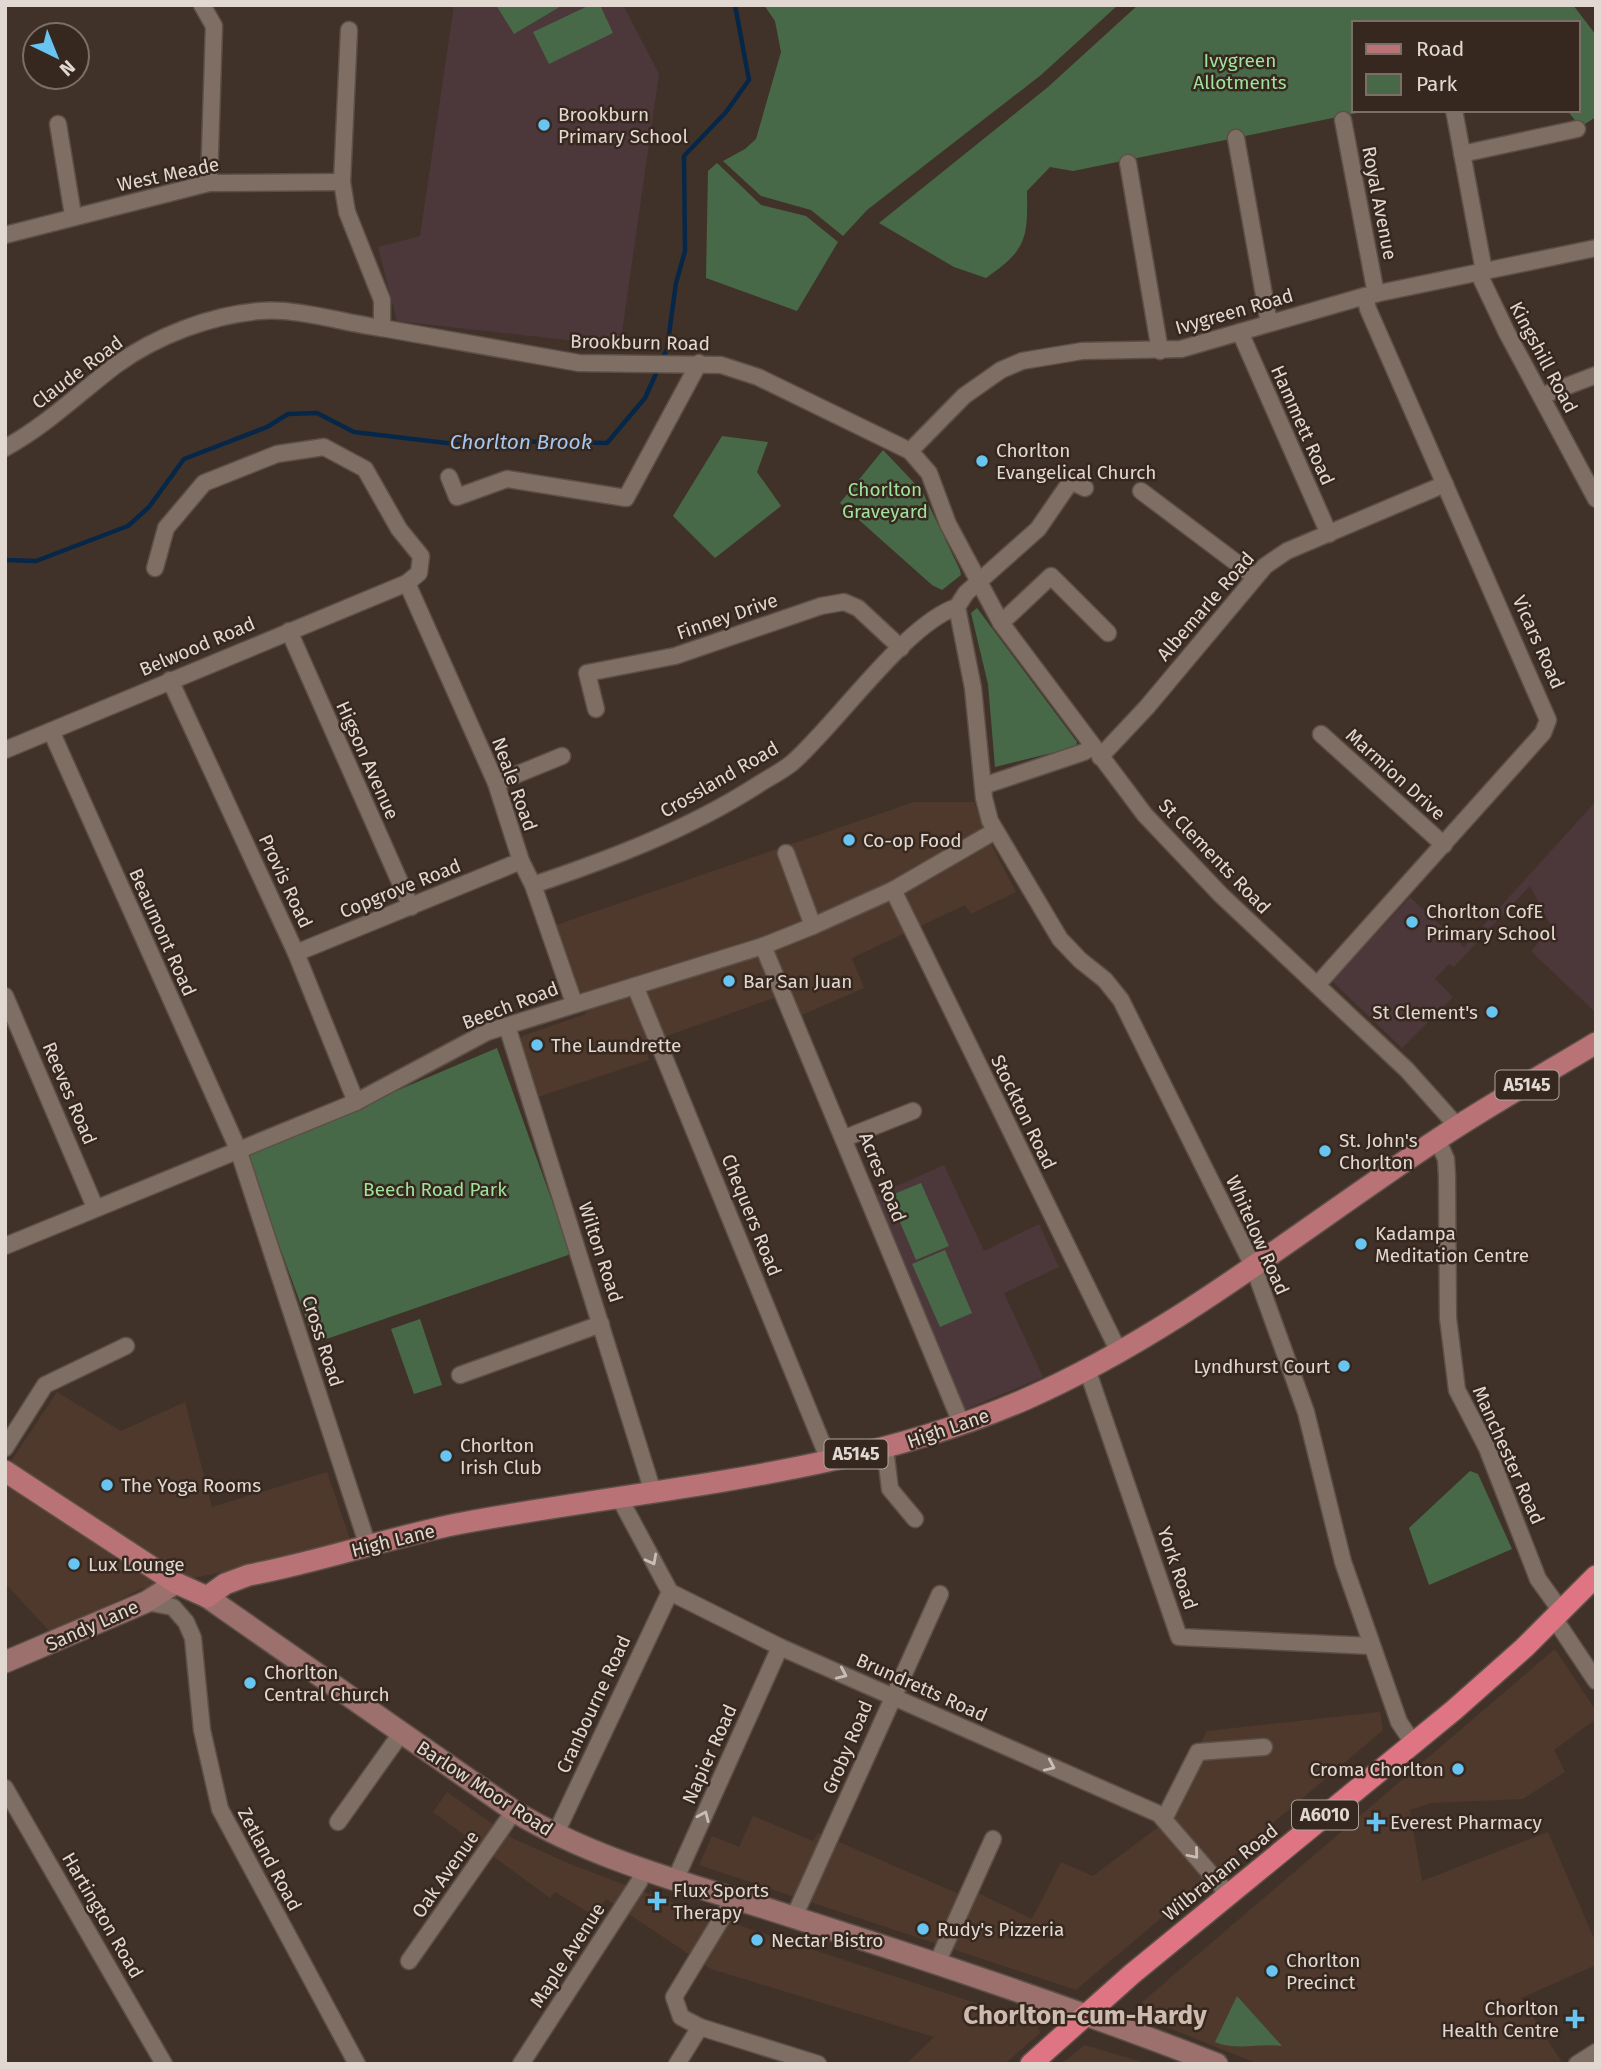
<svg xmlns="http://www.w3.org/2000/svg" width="1601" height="2069" font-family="'Fira Sans',sans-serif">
  <rect width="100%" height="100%" fill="#413229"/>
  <!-- built -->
  <g fill="#4e392c">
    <path d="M 914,802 L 974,802 L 991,844 L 1016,892 L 971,914 L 965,905 L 852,958 L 864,988 L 788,1021 L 777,997 L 644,1044 L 649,1060 L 538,1097 L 520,1042 L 522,1036 L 586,1014 L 556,925 Z"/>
    <path d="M 57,1392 L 121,1431 L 185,1402 L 212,1507 L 327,1472 L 352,1545 L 141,1589 L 51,1633 L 5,1583 L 5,1470 Z"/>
    <path d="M 1555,1649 L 1596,1711 L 1596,1719 L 1554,1750 L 1565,1772 L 1523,1799 L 1431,1803 L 1410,1810 L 1422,1881 L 1548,1832 L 1596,1943 L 1596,1965 L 1521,1998 L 1563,2064 L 1258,2064 L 1169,2028 L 1141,2003 Z"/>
    <path d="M 1380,1712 L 1383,1730 L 1076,1990 L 699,1865 L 712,1836 L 739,1847 L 753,1816 L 813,1841 L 818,1833 L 957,1893 L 980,1894 L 1032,1919 L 1061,1862 L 1093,1876 L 1157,1828 L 1207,1731 Z"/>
    <path d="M 447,1792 L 514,1839 L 570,1864 L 689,1909 L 1037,2023 L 1040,2033 L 1005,2064 L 906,2064 L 934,2037 L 711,1969 L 606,1899 L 594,1916 L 555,1892 L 550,1898 L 433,1812 Z"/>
    <path d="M 1085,2045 L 1148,2064 L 1061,2064 Z"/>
  </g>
  <!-- education -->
  <g fill="#4c373b">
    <path d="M 454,5 L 623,5 L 659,74 L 620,346 L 397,321 L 378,247 L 420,236 Z"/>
    <path d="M 1596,801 L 1596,1013 L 1531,951 L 1552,928 L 1530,886 L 1454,967 L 1449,964 L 1435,979 L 1453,997 L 1402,1048 L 1332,981 L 1410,897 L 1464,947 Z"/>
    <path d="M 944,1165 L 984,1251 L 1039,1224 L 1059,1267 L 1004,1293 L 1043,1377 L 964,1410 L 874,1196 Z"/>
  </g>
  <!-- green -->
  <g fill="#486947">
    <path d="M 496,5 L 563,5 L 514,34 Z"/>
    <path d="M 590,5 L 600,5 L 613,33 L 549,64 L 533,32 Z"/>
    <path d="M 764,5 L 1118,5 L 1041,75 L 867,210 L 843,236 L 811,210 L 761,196 L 723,161 L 745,149 L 756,139 L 781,52 L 775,21 Z"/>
    <path d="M 1138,5 L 1573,5 L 1596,35 L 1596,117 L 1580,127 L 1567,110 L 1578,110 L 1578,23 L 1354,23 L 1354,110 L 1372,110 L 1073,171 L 1050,167 L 1027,191 C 1028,240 1026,250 986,278 L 954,267 L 879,223 L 1048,87 Z"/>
    <path d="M 717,163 L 761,205 L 806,216 L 838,242 L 797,311 L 706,278 L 708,171 Z"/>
    <path d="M 722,436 L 768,442 L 757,472 L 781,506 L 715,558 L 673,516 Z"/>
    <path d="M 883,450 L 922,491 L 960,570 L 961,575 L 942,590 L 932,585 L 840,503 Z"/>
    <path d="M 977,608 L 1077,742 L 1076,747 L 995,767 L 988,684 L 971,613 Z"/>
    <path d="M 497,1048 L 571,1254 L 315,1343 L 246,1155 Z"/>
    <path d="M 921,1183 L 949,1246 L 916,1260 L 889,1196 Z"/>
    <path d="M 945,1250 L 972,1313 L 940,1327 L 912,1264 Z"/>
    <path d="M 420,1319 L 442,1385 L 414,1394 L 391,1329 Z"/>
    <path d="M 1470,1471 L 1478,1474 L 1512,1549 L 1429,1585 L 1409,1528 Z"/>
    <path d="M 1237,1996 L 1282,2046 C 1260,2043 1235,2051 1215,2042 Z"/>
  </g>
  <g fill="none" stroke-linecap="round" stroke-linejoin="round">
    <!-- stream -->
    <g stroke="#072748" stroke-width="4.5">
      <path d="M 662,359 L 667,349 L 676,283 L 685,251 L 684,156 L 726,112 L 749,80 L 735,5"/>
      <path d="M 5,560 L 36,561 L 128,526 L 149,507 L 184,459 L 267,427 L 288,414 L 317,413 L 354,432 L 463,445 L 498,441 L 607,443 L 645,398 L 659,367"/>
    </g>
    <!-- street casing -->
    <g stroke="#5c4f47" stroke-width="19">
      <g id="street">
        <path d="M 202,5 L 214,26 L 209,183"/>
        <path d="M 349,30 L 342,182 L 347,212 L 382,300 L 382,328 L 579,363 L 721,365 L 758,377 L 910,451 L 929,473 L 948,524 L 1001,623 L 1145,815 L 1221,895 L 1407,1070 L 1458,1127"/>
        <path d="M 1454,110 L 1484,271"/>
        <path d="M 1343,120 L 1376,294"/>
        <path d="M 58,124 L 73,215"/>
        <path d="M 1236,138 L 1269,323"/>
        <path d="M 1462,154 L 1577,129"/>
        <path d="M 1128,163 L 1160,351"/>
        <path d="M 5,235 L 209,183 L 342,182"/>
        <path d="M 1478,272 L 1507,333 L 1596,499"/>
        <path d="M 1240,332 L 1329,534"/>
        <path d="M 1541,396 L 1596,375"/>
        <path d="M 5,448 C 47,425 79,393 116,365 C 156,336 211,315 260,311 C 300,308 343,323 382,328"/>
        <path d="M 910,451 L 964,396 L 1001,370 L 1022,361 L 1082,351 L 1181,349 L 1365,296 L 1596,248"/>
        <path d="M 449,477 L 457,497 L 507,479 L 626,498 L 699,363"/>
        <path d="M 1085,488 L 1071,481 L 1038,529 L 966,593 L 957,607 L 973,688 L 984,798 L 990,821 L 1060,939 L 1080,960 L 1105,980 L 1121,1000 L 1254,1268 L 1306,1412 L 1343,1562 L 1399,1722 L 1413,1743"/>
        <path d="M 1141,491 L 1254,576"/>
        <path d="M 407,583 L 496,783 L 521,861 L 533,885 L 574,1003"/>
        <path d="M 1001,623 L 1051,576 L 1108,633"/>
        <path d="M 289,631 L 411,907"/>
        <path d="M 170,680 L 296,953 L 356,1102"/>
        <path d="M 596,709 L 587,673 L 675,656 L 821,606 L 844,602 L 858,608 L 901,648"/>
        <path d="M 51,731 L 238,1149 L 368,1546"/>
        <path d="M 1321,734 L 1444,845"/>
        <path d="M 5,750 L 407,583 L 419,573 L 421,556 L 399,529 L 365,469 L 324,447 L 277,454 L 204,483 L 166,528 L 155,568"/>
        <path d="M 1100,757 L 1147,707 L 1265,566 L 1287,551 L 1445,484"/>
        <path d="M 496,783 L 562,756"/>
        <path d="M 983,786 L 1084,752 L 1092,747"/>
        <path d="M 786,853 L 813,926"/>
        <path d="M 533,885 C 610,859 687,830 756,786 C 768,778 781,772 792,763 C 836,725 906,623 957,607"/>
        <path d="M 893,890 L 1119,1352"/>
        <path d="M 763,946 L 962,1425"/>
        <path d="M 296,953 L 521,861"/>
        <path d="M 1317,985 L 1543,733 L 1548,720 L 1368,309 L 1365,296"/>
        <path d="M 635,986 L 829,1460"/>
        <path d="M 5,996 L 95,1207"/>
        <path d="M 507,1026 L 653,1492"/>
        <path d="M 845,1138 L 913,1111"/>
        <path d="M 1437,1139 L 1446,1159 L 1447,1176 L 1448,1318 L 1457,1390 L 1487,1448 L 1538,1579 L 1561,1611"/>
        <path d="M 5,1246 L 356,1102 L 487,1032 L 763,946 L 813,926 L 893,890 L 995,831"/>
        <path d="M 1087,1369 L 1179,1637 L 1372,1646"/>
        <path d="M 460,1375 L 601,1324"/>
        <path d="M 5,1448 L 45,1385 L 126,1346"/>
        <path d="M 885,1448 L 890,1489 L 915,1519"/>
        <path d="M 620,1499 L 670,1592 L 780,1647 L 1159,1814 L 1229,1895"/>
        <path d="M 146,1602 L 173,1607 L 186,1622 L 193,1638 L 202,1730 L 220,1809 L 357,2064"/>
        <path d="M 1554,1618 L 1596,1681"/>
        <path d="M 5,1788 L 164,2064"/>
        <path d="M 1164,1819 L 1198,1752 L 1264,1747"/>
        <path d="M 338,1822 L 402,1732"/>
        <path d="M 555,1835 L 670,1592"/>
        <path d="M 676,1878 L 780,1647"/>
        <path d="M 734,1898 L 674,1997 L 681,2017 L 700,2027 L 818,2064"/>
        <path d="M 794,1917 L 940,1594"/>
        <path d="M 409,1961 L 514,1811"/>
        <path d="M 937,1963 L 993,1839"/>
        <path d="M 521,2064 L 639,1882 L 645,1868"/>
        <path d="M 677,2064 L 700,2027"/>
        <path d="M 1577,2064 L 1596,2052"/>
      </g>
    </g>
    <!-- secondary casing -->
    <g stroke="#5c4f47" stroke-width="24">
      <g id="secondary">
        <path d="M 207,1597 L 514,1811 C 599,1863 702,1887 796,1918 C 938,1963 1079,2010 1217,2064"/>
        <path d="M 5,1662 L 146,1602 L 176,1583"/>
      </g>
    </g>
    <!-- primary casing -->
    <g stroke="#5c4f47" stroke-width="24">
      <path id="primary" d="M 5,1471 L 176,1583 L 207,1597 L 225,1584 L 249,1575 C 319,1562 387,1538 457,1524 C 647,1488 847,1477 1026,1399 C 1176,1333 1302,1228 1438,1139 C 1489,1105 1543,1075 1596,1043"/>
    </g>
    <!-- highway casing -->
    <g stroke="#5c4f47" stroke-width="24">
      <path id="highway" d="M 1031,2064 L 1132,1974 L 1454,1710 L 1524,1648 L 1596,1576"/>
    </g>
    <!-- street -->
    <use href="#street" stroke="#7f6e63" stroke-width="16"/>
    <!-- secondary -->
    <use href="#secondary" stroke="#9c706c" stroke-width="21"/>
    <!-- primary -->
    <use href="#primary" stroke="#b97276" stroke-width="21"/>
    <!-- highway -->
    <use href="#highway" stroke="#df7482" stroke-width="21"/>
  </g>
  <!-- one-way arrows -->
  <defs><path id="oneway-chevron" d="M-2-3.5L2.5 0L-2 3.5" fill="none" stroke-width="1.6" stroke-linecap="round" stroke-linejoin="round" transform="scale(1.75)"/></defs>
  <g stroke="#c8beb6">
    <use href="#oneway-chevron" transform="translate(652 1560) rotate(62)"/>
    <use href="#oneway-chevron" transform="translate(842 1674) rotate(24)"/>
    <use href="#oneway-chevron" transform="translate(1050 1766) rotate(24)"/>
    <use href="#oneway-chevron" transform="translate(704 1816) rotate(-66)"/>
    <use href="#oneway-chevron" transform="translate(1194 1854) rotate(50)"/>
  </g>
  <!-- markers -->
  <g fill="#68c4f0" stroke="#37281f" stroke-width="2.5">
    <circle cx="544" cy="125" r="7"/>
    <circle cx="982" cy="461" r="7"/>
    <circle cx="849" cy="840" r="7"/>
    <circle cx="1412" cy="922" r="7"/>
    <circle cx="729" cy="981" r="7"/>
    <circle cx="1492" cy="1012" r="7"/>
    <circle cx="537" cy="1045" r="7"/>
    <circle cx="1325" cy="1151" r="7"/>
    <circle cx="1361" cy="1244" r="7"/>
    <circle cx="1344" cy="1366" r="7"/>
    <circle cx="446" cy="1456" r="7"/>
    <circle cx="107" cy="1485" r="7"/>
    <circle cx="74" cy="1564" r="7"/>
    <circle cx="250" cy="1683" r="7"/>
    <circle cx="1458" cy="1769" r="7"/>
    <path d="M1372.5 1811.5h7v7h7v7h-7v7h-7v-7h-7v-7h7z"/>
    <path d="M653.5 1890.5h7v7h7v7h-7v7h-7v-7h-7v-7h7z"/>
    <circle cx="923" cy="1929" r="7"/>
    <circle cx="757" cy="1940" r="7"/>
    <circle cx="1272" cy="1971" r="7"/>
    <path d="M1571.5 2008.5h7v7h7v7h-7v7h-7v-7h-7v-7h7z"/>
  </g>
  <g text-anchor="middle" stroke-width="5" stroke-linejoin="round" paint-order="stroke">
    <!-- shield labels -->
    <g fill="#37281f" stroke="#aea39c" stroke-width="2">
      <rect x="1495.5" y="1070.5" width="63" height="29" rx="5"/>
      <rect x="824.5" y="1439.5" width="63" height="29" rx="5"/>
      <rect x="1292" y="1800.5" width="66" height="29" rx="5"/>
    </g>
    <g font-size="18" font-weight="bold" fill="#e1d8d2">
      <text x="1527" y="1091">A5145</text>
      <text x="856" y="1460">A5145</text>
      <text x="1325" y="1821">A6010</text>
    </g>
    <!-- park labels -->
    <g font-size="19" fill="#9fe39c" stroke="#37281f">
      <text x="1240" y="67">Ivygreen<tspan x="1240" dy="22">Allotments</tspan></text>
      <text x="885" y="496">Chorlton<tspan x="885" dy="22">Graveyard</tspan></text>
      <text x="435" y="1196">Beech Road Park</text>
    </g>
    <!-- poi labels -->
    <g font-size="19" fill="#e1d8d2" stroke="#37281f" text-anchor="start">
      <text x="558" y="121">Brookburn<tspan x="558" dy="22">Primary School</tspan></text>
      <text x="996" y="457">Chorlton<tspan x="996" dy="22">Evangelical Church</tspan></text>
      <text x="863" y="847">Co-op Food</text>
      <text x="1426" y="918">Chorlton CofE<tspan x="1426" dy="22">Primary School</tspan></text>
      <text x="743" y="988">Bar San Juan</text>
      <text x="1478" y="1019" text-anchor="end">St Clement's</text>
      <text x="551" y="1052">The Laundrette</text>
      <text x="1339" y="1147">St. John's<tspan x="1339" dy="22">Chorlton</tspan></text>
      <text x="1375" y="1240">Kadampa<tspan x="1375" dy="22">Meditation Centre</tspan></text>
      <text x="1330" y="1373" text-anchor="end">Lyndhurst Court</text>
      <text x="460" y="1452">Chorlton<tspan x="460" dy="22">Irish Club</tspan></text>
      <text x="121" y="1492">The Yoga Rooms</text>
      <text x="88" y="1571">Lux Lounge</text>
      <text x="264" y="1679">Chorlton<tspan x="264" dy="22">Central Church</tspan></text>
      <text x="1444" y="1776" text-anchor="end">Croma Chorlton</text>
      <text x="1390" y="1829">Everest Pharmacy</text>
      <text x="673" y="1897">Flux Sports<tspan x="673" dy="22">Therapy</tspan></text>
      <text x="937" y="1936">Rudy's Pizzeria</text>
      <text x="771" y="1947">Nectar Bistro</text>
      <text x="1286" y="1967">Chorlton<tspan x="1286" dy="22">Precinct</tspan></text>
      <text x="1559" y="2015" text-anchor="end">Chorlton<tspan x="1559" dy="22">Health Centre</tspan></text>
    </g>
    <!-- street labels -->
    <g font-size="19" fill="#e1d8d2" stroke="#37281f">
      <text transform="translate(168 174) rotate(-12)" y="7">West Meade</text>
      <text transform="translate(1380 203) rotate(79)" y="7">Royal Avenue</text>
      <text transform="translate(1234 311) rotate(-16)" y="7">Ivygreen Road</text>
      <text transform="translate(640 342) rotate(1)" y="7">Brookburn Road</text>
      <text transform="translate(1544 357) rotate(62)" y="7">Kingshill Road</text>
      <text transform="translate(77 372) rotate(-37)" y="7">Claude Road</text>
      <text transform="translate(1303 425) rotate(66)" y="7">Hammett Road</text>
      <text transform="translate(1205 606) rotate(-49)" y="7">Albemarle Road</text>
      <text transform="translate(727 616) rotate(-19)" y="7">Finney Drive</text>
      <text transform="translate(1539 642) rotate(66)" y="7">Vicars Road</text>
      <text transform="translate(197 646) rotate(-23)" y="7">Belwood Road</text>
      <text transform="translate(368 760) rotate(66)" y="7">Higson Avenue</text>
      <text transform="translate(1396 774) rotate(42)" y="7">Marmion Drive</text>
      <text transform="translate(719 779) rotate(-30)" y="7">Crossland Road</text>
      <text transform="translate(515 784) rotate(70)" y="7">Neale Road</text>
      <text transform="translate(1215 856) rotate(46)" y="7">St Clements Road</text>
      <text transform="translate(286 881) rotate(65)" y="7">Provis Road</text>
      <text transform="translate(400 888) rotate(-22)" y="7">Copgrove Road</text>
      <text transform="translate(163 932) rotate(66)" y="7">Beaumont Road</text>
      <text transform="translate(510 1005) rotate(-21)" y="7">Beech Road</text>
      <text transform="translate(70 1093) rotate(67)" y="7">Reeves Road</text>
      <text transform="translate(1024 1112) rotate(64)" y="7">Stockton Road</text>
      <text transform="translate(883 1177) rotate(68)" y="7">Acres Road</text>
      <text transform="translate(752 1215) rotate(68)" y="7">Chequers Road</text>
      <text transform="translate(1258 1235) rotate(66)" y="7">Whitelow Road</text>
      <text transform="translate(601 1252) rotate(72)" y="7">Wilton Road</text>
      <text transform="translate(323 1341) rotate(72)" y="7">Cross Road</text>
      <text transform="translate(948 1428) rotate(-19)" y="7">High Lane</text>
      <text transform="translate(1509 1455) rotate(66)" y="7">Manchester Road</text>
      <text transform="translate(393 1540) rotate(-14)" y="7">High Lane</text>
      <text transform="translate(1178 1568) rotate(71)" y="7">York Road</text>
      <text transform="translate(92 1625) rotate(-24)" y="7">Sandy Lane</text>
      <text transform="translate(922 1687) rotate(24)" y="7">Brundretts Road</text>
      <text transform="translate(593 1704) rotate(-65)" y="7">Cranbourne Road</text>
      <text transform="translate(847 1747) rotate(-67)" y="7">Groby Road</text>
      <text transform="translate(709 1754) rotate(-66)" y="7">Napier Road</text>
      <text transform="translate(485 1788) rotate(33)" y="7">Barlow Moor Road</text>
      <text transform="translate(270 1859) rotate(62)" y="7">Zetland Road</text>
      <text transform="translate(1220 1872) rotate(-39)" y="7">Wilbraham Road</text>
      <text transform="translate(445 1874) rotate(-55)" y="7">Oak Avenue</text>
      <text transform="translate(103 1915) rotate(60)" y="7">Hartington Road</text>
      <text transform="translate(567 1955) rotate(-57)" y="7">Maple Avenue</text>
    </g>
    <!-- water labels -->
    <g font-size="21" font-style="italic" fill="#a3c7f1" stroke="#37281f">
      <text x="521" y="449">Chorlton Brook</text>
    </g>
    <!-- district labels -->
    <g font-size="26" font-weight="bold" fill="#cebbaf" stroke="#37281f">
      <text x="1085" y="2024">Chorlton-cum-Hardy</text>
    </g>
  </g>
  <!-- border -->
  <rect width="1601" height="2069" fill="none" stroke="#e1d8d2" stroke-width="14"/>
  <!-- legend -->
  <rect x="1352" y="21" width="228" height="91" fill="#37281f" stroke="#7b6e67" stroke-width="2"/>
  <rect x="1366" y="44" width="35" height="10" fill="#b97276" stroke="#7b6e67" stroke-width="2"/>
  <text x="1416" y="56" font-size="21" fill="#e1d8d2">Road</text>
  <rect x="1366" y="74" width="35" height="21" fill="#486947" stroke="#7b6e67" stroke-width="2"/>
  <text x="1416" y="91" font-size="21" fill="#e1d8d2">Park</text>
  <!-- north arrow -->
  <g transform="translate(56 56) rotate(137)"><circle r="33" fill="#37281f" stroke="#7b6e67" stroke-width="2"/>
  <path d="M0-5L12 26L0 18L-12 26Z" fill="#68c4f0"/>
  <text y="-10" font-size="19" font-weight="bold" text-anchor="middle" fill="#e1d8d2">N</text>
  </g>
</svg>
